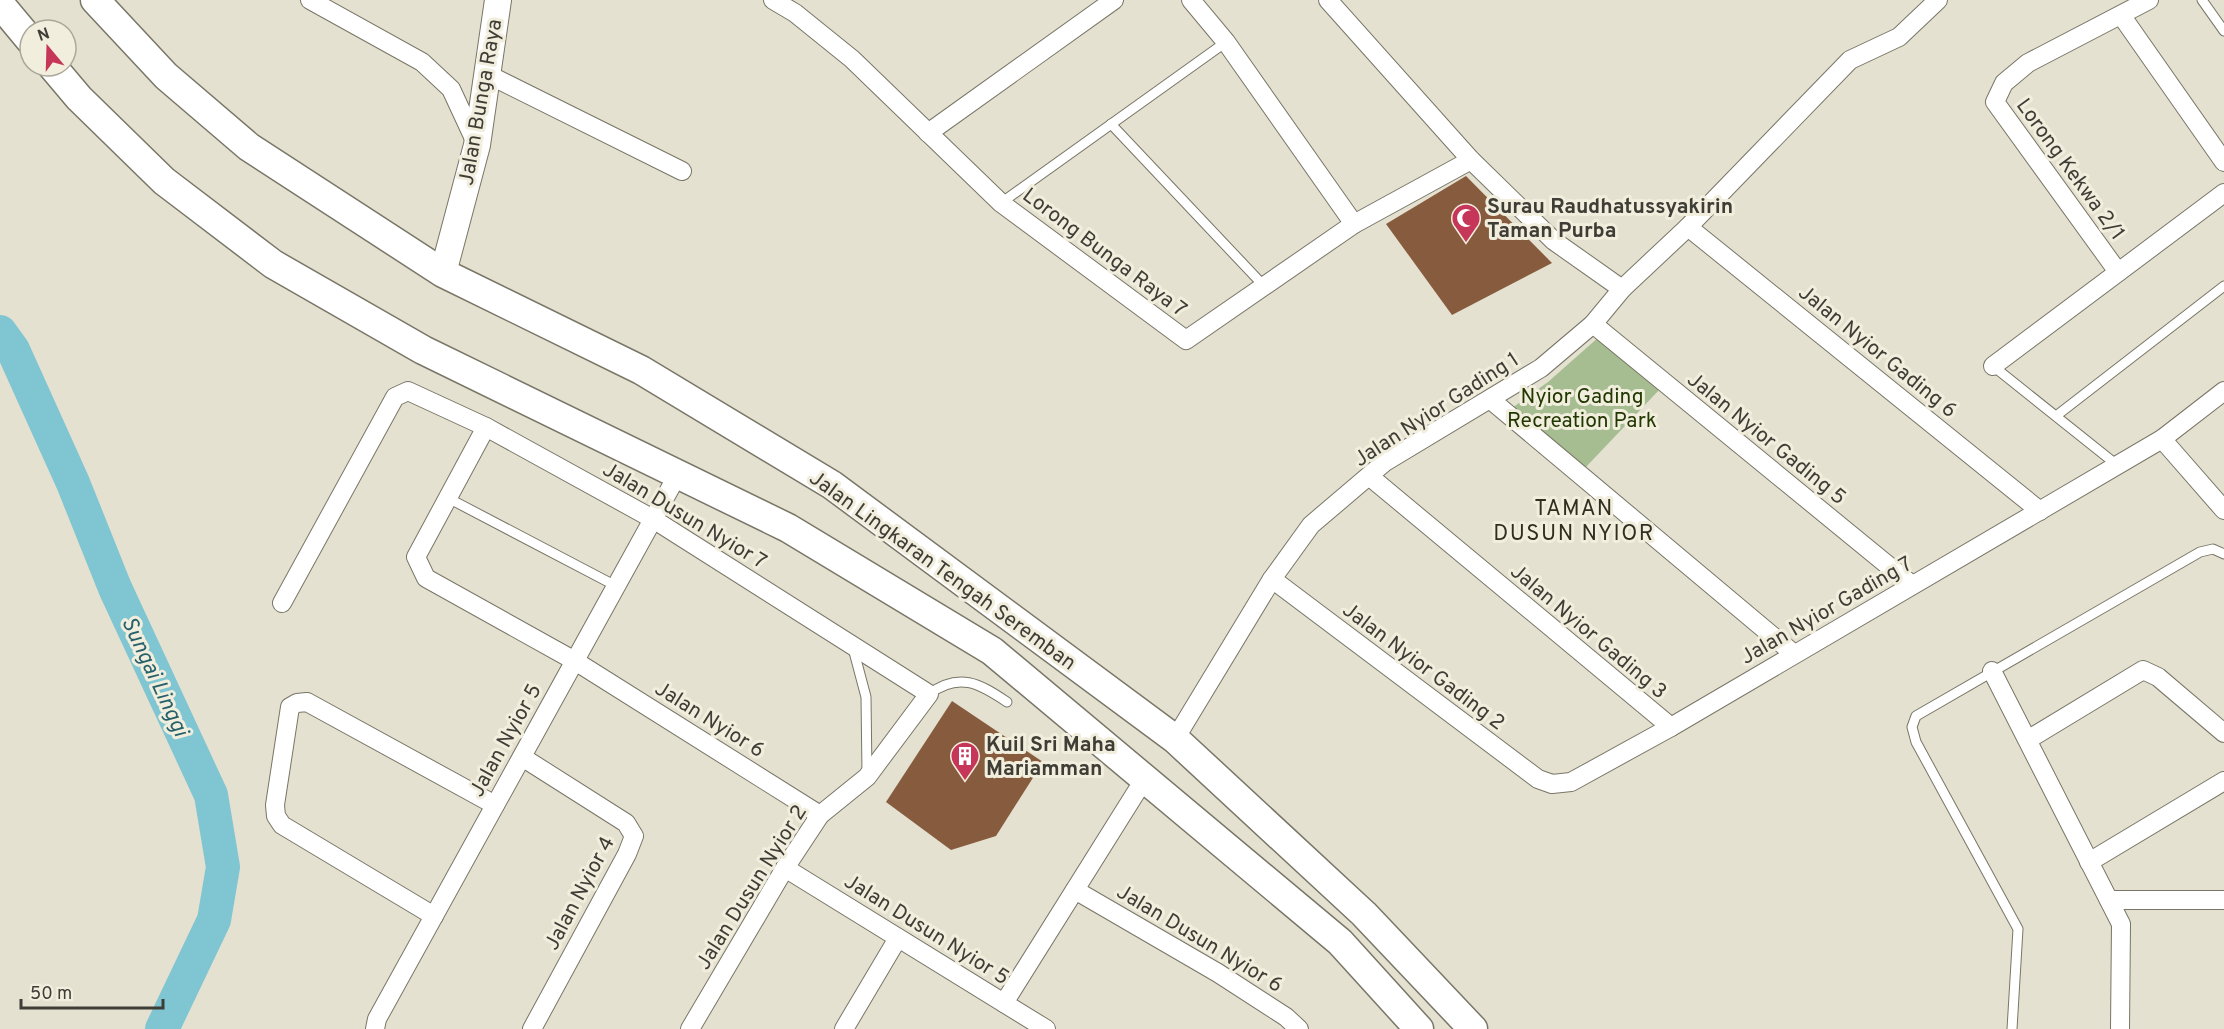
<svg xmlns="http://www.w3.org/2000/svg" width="2224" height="1029" font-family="Overpass,sans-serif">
  <rect width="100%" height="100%" fill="#e4e1d0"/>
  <!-- green -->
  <path fill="#a6bd92" d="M 1600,336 L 1661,388 L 1585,468 L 1512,408 L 1548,382 Z"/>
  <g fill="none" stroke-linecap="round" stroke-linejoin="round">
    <!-- river -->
    <path stroke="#80c5d2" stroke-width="34" d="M 0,332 L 13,350 L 73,483 L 115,588 L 211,795 L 223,867 L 214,920 L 162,1029"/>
  </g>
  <!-- building -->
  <g fill="#875b3d">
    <path d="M 1466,176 L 1552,263 L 1452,315 L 1386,224 Z"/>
    <path d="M 952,701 L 1043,762 L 996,836 L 951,850 L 886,802 Z"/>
  </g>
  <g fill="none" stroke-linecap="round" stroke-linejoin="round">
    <!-- lane casing -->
    <g stroke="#797667" stroke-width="11">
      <g id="lane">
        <path d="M 2202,0 L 2224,31"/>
        <path d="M 1111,124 L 1264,286"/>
        <path d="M 1001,203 L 1226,42"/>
        <path d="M 1993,366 L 2117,465"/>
        <path d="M 2056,416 L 2224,286"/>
        <path d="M 448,498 L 616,586"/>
        <path d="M 853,648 L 866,697 L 867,773"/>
        <path d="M 929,694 C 959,672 979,683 1007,702"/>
        <path d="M 2012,1029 L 2018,929 L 1916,742 L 1912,727 L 1916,716 L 2200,552 L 2213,549 L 2224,554"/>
      </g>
    </g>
    <!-- street casing -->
    <g stroke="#797667" stroke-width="20">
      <g id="street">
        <path d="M 310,0 L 422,62 L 451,89 L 477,145"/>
        <path d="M 773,0 L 795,13 L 852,59 L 1001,203 L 1186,340 L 1354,224 L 1471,160"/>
        <path d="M 1191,0 L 1226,42 L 1354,224"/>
        <path d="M 1328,0 L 1471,160 L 1554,241 L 1622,289"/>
        <path d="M 2121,15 L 2224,162"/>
        <path d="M 487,74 L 682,171"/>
        <path d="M 928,133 L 1114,0"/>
        <path d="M 1688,227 L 2040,511"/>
        <path d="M 2118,272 L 1995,102 L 2004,83 L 2028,63 L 2149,0"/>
        <path d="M 1593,324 L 1912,585"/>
        <path d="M 1993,366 L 2224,193"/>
        <path d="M 1491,400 L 1794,654"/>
        <path d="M 486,427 L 416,557 L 426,578 L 575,661 L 820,815"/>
        <path d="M 2162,439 L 2224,510"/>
        <path d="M 1369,476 L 1671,727"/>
        <path d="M 1272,579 L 1538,779 L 1552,784 L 1571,782 L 1671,727 L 2162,439 L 2224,391"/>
        <path d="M 282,603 L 395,397 L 408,391 L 486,427 L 653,519 L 929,694 L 867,777 L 820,815 L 785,868 L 690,1029"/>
        <path d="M 1992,671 L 2121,924 L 2120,1029"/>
        <path d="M 1175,739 L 1272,579 L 1311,525 L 1385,462 L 1541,368 L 1593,324 L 1622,289 L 1688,227 L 1850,60 L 1899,37 L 1938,0"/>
        <path d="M 2029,739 L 2143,670 L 2158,677 L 2224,733"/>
        <path d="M 522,757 L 626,823 L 634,836 L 627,854 L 532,1029"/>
        <path d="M 2089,862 L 2224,781"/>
        <path d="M 785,868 L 1046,1029"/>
        <path d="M 1075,890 L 1218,973 L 1286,1017 L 1299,1029"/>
        <path d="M 2109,900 L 2224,900"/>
        <path d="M 434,916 L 282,825 L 276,816 L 275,805 L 290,707 L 297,703 L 307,702 L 495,805"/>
        <path d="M 1004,1003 L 1145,778"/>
        <path d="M 375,1029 L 377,1019 L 678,474"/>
        <path d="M 844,1029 L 898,938"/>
      </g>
    </g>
    <!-- secondary casing -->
    <g stroke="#797667" stroke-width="28">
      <path id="secondary" d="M 443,273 L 477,145 L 498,0"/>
    </g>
    <!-- primary casing -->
    <g stroke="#797667" stroke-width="31">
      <g id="primary">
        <path d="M 95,0 L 166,76 L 249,147 L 443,273 L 641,370 L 832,485 L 1175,739 L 1364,914 L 1473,1029"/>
        <path d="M 0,4 L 30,40"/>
        <path d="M 52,66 L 79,98 L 164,181 L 273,264 L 423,350 L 788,528 L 992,651 L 1340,942 L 1419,1029"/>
      </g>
    </g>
    <!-- lane -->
    <use href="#lane" stroke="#fff" stroke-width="9"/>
    <!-- street -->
    <use href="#street" stroke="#fff" stroke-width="18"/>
    <!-- secondary -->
    <use href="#secondary" stroke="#fff" stroke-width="26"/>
    <!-- primary -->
    <use href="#primary" stroke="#fff" stroke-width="28"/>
  </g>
  <!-- icons -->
  <defs>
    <g id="mosque-pin" transform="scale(1.5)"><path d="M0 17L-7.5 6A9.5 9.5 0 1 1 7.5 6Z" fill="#c53659" stroke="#f2eedd"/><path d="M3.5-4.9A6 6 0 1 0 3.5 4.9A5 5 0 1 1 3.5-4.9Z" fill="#fff"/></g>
    <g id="building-pin" transform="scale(1.5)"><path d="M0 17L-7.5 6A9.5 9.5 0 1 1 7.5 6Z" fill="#c53659" stroke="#f2eedd"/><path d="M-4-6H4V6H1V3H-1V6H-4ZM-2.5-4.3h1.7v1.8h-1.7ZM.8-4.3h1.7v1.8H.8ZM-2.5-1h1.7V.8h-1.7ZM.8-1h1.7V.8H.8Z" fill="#fff"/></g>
  </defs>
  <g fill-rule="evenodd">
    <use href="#mosque-pin" x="1466" y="218"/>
    <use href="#building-pin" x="965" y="756"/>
  </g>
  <g text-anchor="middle" stroke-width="6" stroke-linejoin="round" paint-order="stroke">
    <!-- street labels -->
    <g font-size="21" fill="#3e3d36" stroke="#f2eedd">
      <text transform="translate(480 102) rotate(-80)" y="7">Jalan Bunga Raya</text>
      <text transform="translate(2071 169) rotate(54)" y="7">Lorong Kekwa 2/1</text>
      <text transform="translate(1105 252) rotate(37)" y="7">Lorong Bunga Raya 7</text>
      <text transform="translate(1878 351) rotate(39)" y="7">Jalan Nyior Gading 6</text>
      <text transform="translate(1436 409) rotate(-33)" y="7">Jalan Nyior Gading 1</text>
      <text transform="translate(1767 438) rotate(39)" y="7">Jalan Nyior Gading 5</text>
      <text transform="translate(685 515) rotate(31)" y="7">Jalan Dusun Nyior 7</text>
      <text transform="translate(943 570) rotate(36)" y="7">Jalan Lingkaran Tengah Seremban</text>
      <text transform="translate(1826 610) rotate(-30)" y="7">Jalan Nyior Gading 7</text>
      <text transform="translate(1589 631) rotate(40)" y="7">Jalan Nyior Gading 3</text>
      <text transform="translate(1424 666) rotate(37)" y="7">Jalan Nyior Gading 2</text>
      <text transform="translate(710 719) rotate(32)" y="7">Jalan Nyior 6</text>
      <text transform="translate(505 740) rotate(-61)" y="7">Jalan Nyior 5</text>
      <text transform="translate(751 887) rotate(-58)" y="7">Jalan Dusun Nyior 2</text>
      <text transform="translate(579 893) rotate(-62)" y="7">Jalan Nyior 4</text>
      <text transform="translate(927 929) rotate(32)" y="7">Jalan Dusun Nyior 5</text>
      <text transform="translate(1200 938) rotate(31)" y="7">Jalan Dusun Nyior 6</text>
    </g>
    <!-- poi labels -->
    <g font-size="21" font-weight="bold" fill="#3e3d36" stroke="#f2eedd" text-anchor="start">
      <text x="1487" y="213">Surau Raudhatussyakirin<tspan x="1487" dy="24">Taman Purba</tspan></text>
      <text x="986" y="751">Kuil Sri Maha<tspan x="986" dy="24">Mariamman</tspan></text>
    </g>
    <!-- park labels -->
    <g font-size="21" fill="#223802" stroke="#f2eedd">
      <text x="1582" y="403">Nyior Gading<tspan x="1582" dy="24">Recreation Park</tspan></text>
    </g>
    <!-- neighbourhood labels -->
    <g font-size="22" letter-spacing="1.5" fill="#312e21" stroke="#f2eedd">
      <text x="1574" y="515">TAMAN<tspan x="1574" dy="25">DUSUN NYIOR</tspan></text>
    </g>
    <!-- water labels -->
    <g font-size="22" font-style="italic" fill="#26606a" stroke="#f2eedd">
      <text transform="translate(156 676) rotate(65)" y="8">Sungai Linggi</text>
    </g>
  </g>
  <!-- north arrow -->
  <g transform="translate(48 48) rotate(341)"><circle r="28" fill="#f2eedd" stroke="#aaa79a" stroke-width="1.5"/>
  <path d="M0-4.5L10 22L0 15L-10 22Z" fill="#c53659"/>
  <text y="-9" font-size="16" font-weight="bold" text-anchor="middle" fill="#3e3d36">N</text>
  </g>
  <!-- scale -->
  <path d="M21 999v9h142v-9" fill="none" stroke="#3e3d36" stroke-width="3"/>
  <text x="30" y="999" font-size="18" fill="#3e3d36" stroke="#f2eedd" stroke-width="4.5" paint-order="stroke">50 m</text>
</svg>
